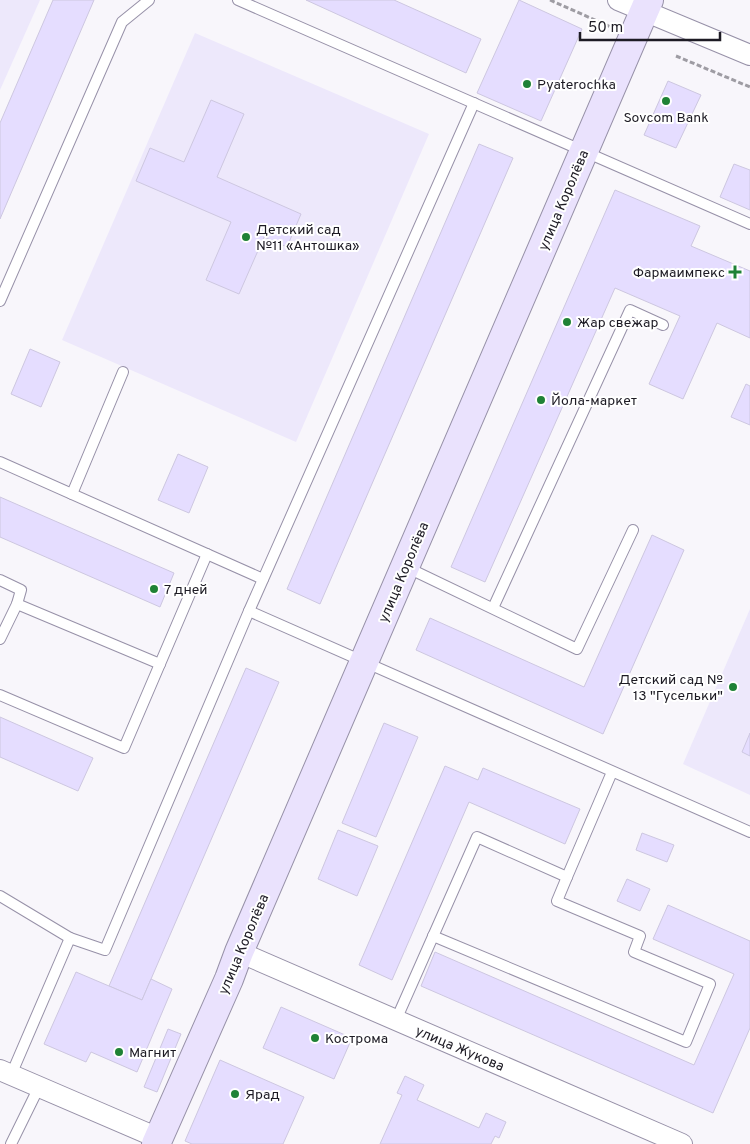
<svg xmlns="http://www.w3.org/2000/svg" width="750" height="1144" font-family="Overpass,sans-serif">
  <rect width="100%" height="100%" fill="#f8f6fb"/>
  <!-- built -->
  <g fill="#ede8fb">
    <path d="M 0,0 L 40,0 L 0,90 Z"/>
    <path d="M 195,33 L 429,134 L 296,442 L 62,340 Z"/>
    <path d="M 750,609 L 750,795 L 683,764 Z"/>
  </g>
  <!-- building -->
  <g fill="#e5ddff" stroke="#cdc7e0">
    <path d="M 53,0 L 94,0 L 0,219 L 0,123 Z"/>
    <path d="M 306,0 L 394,0 L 481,39 L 466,73 Z"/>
    <path d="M 519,0 L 582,29 L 541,121 L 477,93 Z"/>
    <path d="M 668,81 L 701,95 L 676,148 L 644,135 Z"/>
    <path d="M 211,100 L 244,114 L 217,177 L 301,214 L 287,247 L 264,237 L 239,294 L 206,280 L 231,222 L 136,181 L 150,148 L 184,162 Z"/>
    <path d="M 479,144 L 513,158 L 320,604 L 287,589 Z"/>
    <path d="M 734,164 L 750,170 L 750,210 L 720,197 Z"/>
    <path d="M 615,190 L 700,226 L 691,246 L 750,271 L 750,338 L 717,323 L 683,399 L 649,384 L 680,316 L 615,288 L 485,582 L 451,567 Z"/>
    <path d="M 30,349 L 60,362 L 41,407 L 11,394 Z"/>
    <path d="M 746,384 L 750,386 L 750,425 L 731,417 Z"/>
    <path d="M 178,454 L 208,467 L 189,513 L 158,500 Z"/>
    <path d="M 0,497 L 174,573 L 160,607 L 0,537 Z"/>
    <path d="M 652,535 L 684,550 L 603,734 L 416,650 L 430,618 L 584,687 Z"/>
    <path d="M 246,668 L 279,682 L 142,1000 L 109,986 Z"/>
    <path d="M 0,717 L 93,758 L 78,791 L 0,757 Z"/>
    <path d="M 384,723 L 418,737 L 376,837 L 342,823 Z"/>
    <path d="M 750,733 L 750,756 L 742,752 Z"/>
    <path d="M 445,766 L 478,780 L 483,768 L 580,809 L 565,844 L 469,802 L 392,980 L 359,965 Z"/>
    <path d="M 338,830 L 378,846 L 357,896 L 318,879 Z"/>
    <path d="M 642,833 L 674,845 L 667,862 L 636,850 Z"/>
    <path d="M 627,879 L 650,889 L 640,911 L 617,901 Z"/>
    <path d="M 668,905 L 750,941 L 750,1028 L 713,1113 L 421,986 L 435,952 L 694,1065 L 734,974 L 653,939 Z"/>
    <path d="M 76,972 L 142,1000 L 151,979 L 172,989 L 137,1072 L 91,1052 L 86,1062 L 44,1044 Z"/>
    <path d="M 281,1007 L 352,1038 L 334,1079 L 263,1048 Z"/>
    <path d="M 168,1029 L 181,1034 L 157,1092 L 144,1087 Z"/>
    <path d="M 220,1060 L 304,1097 L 283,1144 L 192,1144 L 185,1141 Z"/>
    <path d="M 405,1076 L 424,1085 L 417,1100 L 479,1128 L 486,1113 L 506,1122 L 499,1138 L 495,1136 L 491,1144 L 380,1144 L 402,1095 L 397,1093 Z"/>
  </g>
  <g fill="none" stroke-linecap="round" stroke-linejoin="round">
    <!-- lane casing -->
    <g stroke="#9791a8" stroke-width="12">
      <g id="lane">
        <path d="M 238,0 L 750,224"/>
        <path d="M 474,103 L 249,611 L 750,832"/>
        <path d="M 0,301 L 122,22 L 149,0"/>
        <path d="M 0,462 L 263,579"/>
        <path d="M 72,494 L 123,372"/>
        <path d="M 406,567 L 577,649 L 633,530"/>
        <path d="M 0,580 L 21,590 L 17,604 L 0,639"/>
        <path d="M 17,604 L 160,664"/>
        <path d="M 493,608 L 630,310 L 663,325"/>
        <path d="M 0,695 L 124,748 L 207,554"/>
        <path d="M 0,896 L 70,938"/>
        <path d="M 433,936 L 686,1042 L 710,984 L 634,952 L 640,936 L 557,901 L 567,877"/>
        <path d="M 396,1020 L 477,837 L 567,877 L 612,772"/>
        <path d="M 11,1075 L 70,938 L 105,950 L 249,611"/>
        <path d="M 11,1144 L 39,1087"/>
      </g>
    </g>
    <!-- street casing -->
    <g stroke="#9791a8" stroke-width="22">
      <g id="street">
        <path d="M 618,0 L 750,55"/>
        <path d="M 239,952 L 682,1144"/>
        <path d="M 0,1070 L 158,1138"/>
      </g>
    </g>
    <!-- secondary casing -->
    <g stroke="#9791a8" stroke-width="30">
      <path id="secondary" d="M 156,1144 L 229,979 L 239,952 L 649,0"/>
    </g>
    <!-- path -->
    <g stroke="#9e9ca3" stroke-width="3" stroke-dasharray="5 2.5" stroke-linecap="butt">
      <path d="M 550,0 L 613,28"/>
      <path d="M 676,56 L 750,87"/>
    </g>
    <!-- lane -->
    <use href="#lane" stroke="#fff" stroke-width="10"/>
    <!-- street -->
    <use href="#street" stroke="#fff" stroke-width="20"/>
    <!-- secondary -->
    <use href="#secondary" stroke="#eae2fd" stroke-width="28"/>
  </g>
  <!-- markers -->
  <g fill="#1f8236" stroke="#fff" stroke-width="2">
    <circle cx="527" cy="84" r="5"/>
    <circle cx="666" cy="101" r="5"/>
    <circle cx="246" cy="237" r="5"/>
    <path d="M732.5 264.5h5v5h5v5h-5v5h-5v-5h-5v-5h5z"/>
    <circle cx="567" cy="322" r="5"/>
    <circle cx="541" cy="400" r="5"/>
    <circle cx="154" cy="589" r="5"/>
    <circle cx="733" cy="687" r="5"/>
    <circle cx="315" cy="1038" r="5"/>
    <circle cx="119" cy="1052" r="5"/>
    <circle cx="235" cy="1094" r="5"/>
  </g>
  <g text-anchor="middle" stroke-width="4" stroke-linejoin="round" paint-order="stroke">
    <!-- poi labels -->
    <g font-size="14" fill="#1d1b24" stroke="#fff" text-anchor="start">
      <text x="537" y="89">Pyaterochka</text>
      <text x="666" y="122" text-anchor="middle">Sovcom Bank</text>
      <text x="256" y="234">Детский сад<tspan x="256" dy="16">№11 «Антошка»</tspan></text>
      <text x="725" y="277" text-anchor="end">Фармаимпекс</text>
      <text x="577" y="327">Жар свежар</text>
      <text x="551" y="405">Йола-маркет</text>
      <text x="164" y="594">7 дней</text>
      <text x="723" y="684" text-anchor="end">Детский сад №<tspan x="723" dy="16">13 "Гусельки"</tspan></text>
      <text x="325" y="1043">Кострома</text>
      <text x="129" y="1057">Магнит</text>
      <text x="245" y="1099">Ярад</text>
    </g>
    <!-- street labels -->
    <g font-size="14" fill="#1d1b24" stroke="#fff">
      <text transform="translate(563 200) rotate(-67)" y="5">улица Королёва</text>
      <text transform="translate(403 572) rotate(-67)" y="5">улица Королёва</text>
      <text transform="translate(243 944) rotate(-67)" y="5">улица Королёва</text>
      <text transform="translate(460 1048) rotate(23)" y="5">улица Жукова</text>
    </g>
  </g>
  <!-- scale -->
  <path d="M580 32v8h140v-8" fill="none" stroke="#1d1b24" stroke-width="2.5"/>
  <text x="588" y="32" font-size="15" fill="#1d1b24" stroke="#ffffff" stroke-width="4" paint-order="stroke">50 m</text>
</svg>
